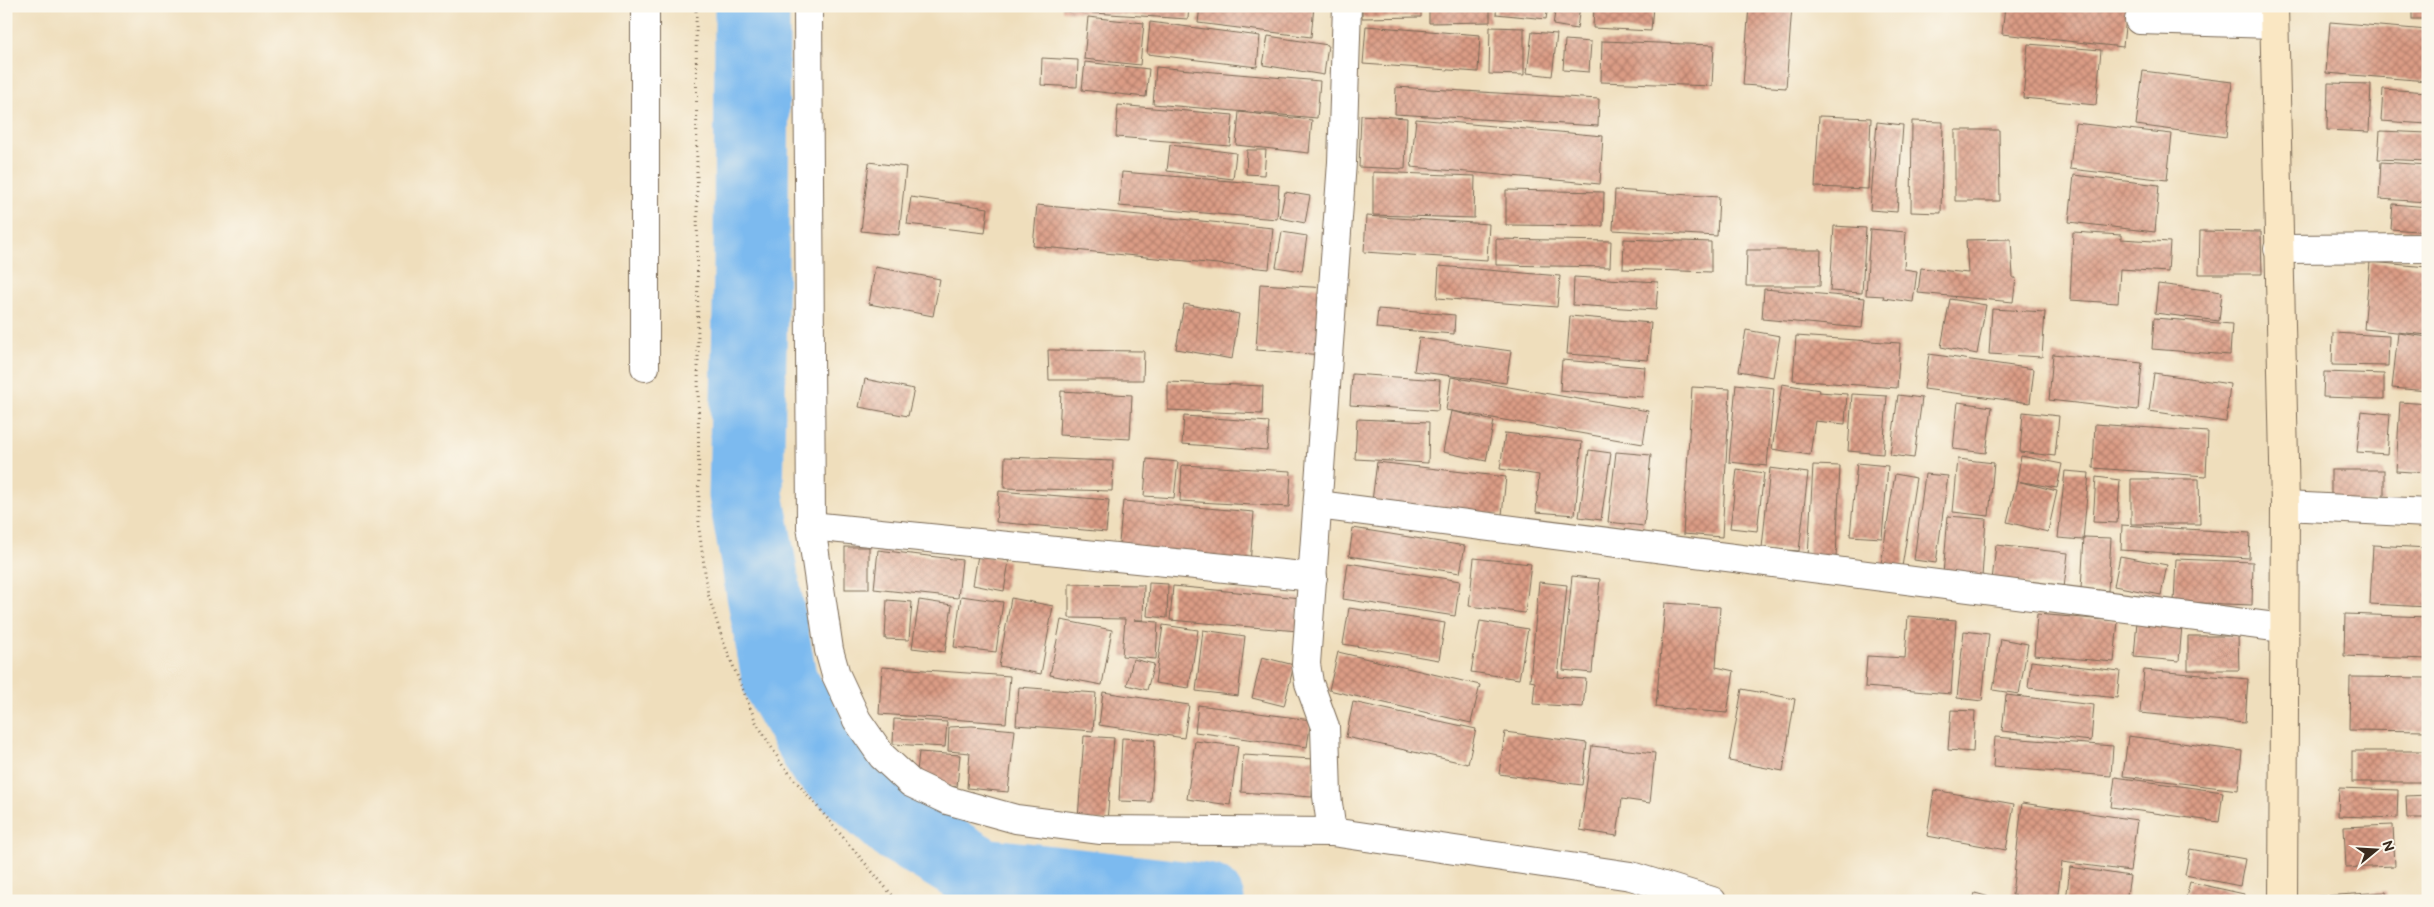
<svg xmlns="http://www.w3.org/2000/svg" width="2434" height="907" font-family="'Balsamiq Sans',sans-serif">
  <defs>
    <pattern id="building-cross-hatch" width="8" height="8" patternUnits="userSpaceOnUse" patternTransform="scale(1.25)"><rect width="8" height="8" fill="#db9c85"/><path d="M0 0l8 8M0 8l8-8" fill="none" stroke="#b37f6c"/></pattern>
  </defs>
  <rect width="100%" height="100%" fill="#fbf7ec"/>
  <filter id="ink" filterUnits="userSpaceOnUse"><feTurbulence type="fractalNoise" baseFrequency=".02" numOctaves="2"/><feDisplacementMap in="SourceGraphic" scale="10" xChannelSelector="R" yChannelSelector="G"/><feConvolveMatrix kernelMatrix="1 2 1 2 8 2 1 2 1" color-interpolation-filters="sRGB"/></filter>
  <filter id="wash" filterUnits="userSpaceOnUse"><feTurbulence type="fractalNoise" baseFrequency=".0096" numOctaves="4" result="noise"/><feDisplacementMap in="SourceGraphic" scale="20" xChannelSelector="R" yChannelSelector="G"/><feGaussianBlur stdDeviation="1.12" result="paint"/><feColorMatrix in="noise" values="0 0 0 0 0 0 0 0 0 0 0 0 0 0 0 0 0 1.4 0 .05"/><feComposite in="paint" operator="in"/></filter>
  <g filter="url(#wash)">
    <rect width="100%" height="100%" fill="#efdebc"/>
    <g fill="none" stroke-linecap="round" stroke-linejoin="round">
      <!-- river -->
      <path stroke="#7bbaef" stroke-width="75" d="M 752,6 L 751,263 L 746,495 L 780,682 L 823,758 L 898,825 L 982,875 L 1207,901"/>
    </g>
    <g id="blocks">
      <!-- building -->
      <g fill="url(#building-cross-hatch)">
        <path d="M 1062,6 L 1189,6 L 1188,19 L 1062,11 Z"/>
        <path d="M 1200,6 L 1314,6 L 1311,37 L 1198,23 Z"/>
        <path d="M 1362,6 L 1421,6 L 1421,17 L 1362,18 Z"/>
        <path d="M 1429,6 L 1490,6 L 1490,22 L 1429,23 Z"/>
        <path d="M 1497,6 L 1548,6 L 1546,19 L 1496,14 Z"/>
        <path d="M 1556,6 L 1580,6 L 1577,29 L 1553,25 Z"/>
        <path d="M 1594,6 L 1653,6 L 1651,31 L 1593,28 Z"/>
        <path d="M 1749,6 L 1792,6 L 1786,88 L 1743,85 Z"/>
        <path d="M 2005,6 L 2127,6 L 2123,47 L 2002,34 Z"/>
        <rect x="2412" y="6" width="16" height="13"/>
        <path d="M 1088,17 L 1144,23 L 1140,65 L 1084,59 Z"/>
        <path d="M 1150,22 L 1260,36 L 1257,67 L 1147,54 Z"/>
        <path d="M 2330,22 L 2428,30 L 2428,81 L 2326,73 Z"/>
        <path d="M 1366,26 L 1480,35 L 1478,72 L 1363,64 Z"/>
        <path d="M 1490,27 L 1524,28 L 1524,75 L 1489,74 Z"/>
        <path d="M 1532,32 L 1557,34 L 1552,76 L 1527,73 Z"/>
        <path d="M 1268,36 L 1328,45 L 1324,75 L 1263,65 Z"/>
        <path d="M 1565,40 L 1591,42 L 1589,72 L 1563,70 Z"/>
        <path d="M 1602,41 L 1714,45 L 1712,86 L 1601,82 Z"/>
        <path d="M 2028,44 L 2101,50 L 2096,105 L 2023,98 Z"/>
        <path d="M 1042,58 L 1078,60 L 1077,87 L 1041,85 Z"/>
        <path d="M 1085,62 L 1149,69 L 1146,97 L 1082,90 Z"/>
        <path d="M 1156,67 L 1320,81 L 1317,118 L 1153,104 Z"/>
        <path d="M 2143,71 L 2232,82 L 2226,137 L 2136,125 Z"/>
        <path d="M 2328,83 L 2371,84 L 2369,132 L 2327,130 Z"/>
        <path d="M 1396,87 L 1599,99 L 1598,126 L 1395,114 Z"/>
        <path d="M 2383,89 L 2428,92 L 2428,124 L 2381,121 Z"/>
        <path d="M 1118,105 L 1233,115 L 1230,146 L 1116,137 Z"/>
        <path d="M 1239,112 L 1312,120 L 1309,153 L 1236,145 Z"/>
        <path d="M 1361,115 L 1407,118 L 1405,169 L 1359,167 Z"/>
        <path d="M 1819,116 L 1871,118 L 1868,189 L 1815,187 Z"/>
        <path d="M 1416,119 L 1603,136 L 1600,184 L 1411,167 Z"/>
        <path d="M 1912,121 L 1943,122 L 1941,213 L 1911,212 Z"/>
        <path d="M 1877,122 L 1903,125 L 1897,212 L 1870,210 Z"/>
        <path d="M 2075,123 L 2172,134 L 2167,180 L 2070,169 Z"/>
        <path d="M 1955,130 L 1999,130 L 2000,201 L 1955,201 Z"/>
        <path d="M 2380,131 L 2428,133 L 2428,161 L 2378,159 Z"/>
        <path d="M 1170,145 L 1236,153 L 1233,179 L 1167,171 Z"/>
        <path d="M 1247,150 L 1266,150 L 1264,175 L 1246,174 Z"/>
        <path d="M 869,162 L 906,167 L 899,235 L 861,231 Z"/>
        <path d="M 2381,162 L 2428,165 L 2428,202 L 2379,199 Z"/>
        <path d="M 1122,172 L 1279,185 L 1277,219 L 1119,206 Z"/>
        <path d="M 1373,172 L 1475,176 L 1474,218 L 1373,215 Z"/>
        <path d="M 2074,175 L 2159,185 L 2155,232 L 2069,222 Z"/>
        <path d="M 1506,190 L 1604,192 L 1603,226 L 1506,225 Z"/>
        <path d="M 1615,190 L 1719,197 L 1717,236 L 1613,230 Z"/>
        <path d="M 1285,192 L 1310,196 L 1305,223 L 1280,218 Z"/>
        <path d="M 911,197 L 988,208 L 985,233 L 907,224 Z"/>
        <path d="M 2393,204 L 2428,207 L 2428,232 L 2391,229 Z"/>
        <path d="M 1037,205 L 1273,228 L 1269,269 L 1033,246 Z"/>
        <path d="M 1366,216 L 1489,224 L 1487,260 L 1364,252 Z"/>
        <path d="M 1834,226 L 1866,228 L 1862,293 L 1830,291 Z"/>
        <path d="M 1870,229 L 1906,232 L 1904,269 L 1917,271 L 1913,302 L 1883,298 L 1884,296 L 1866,295 Z"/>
        <path d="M 2200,231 L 2261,232 L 2262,274 L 2199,274 Z"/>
        <path d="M 1282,232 L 1307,236 L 1302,271 L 1276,267 Z"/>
        <path d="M 2073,232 L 2121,235 L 2121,239 L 2170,242 L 2168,272 L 2120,269 L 2118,303 L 2070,300 Z"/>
        <path d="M 1496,239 L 1611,241 L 1610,267 L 1496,265 Z"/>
        <path d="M 1624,239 L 1711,242 L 1711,272 L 1623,269 Z"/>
        <path d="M 2011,239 L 2013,278 L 2016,278 L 2013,302 L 1918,293 L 1921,268 L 1968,273 L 1966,240 Z"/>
        <path d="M 1747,250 L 1821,250 L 1820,286 L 1746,286 Z"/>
        <path d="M 2370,262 L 2428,267 L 2428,335 L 2364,329 Z"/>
        <path d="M 1439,266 L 1560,276 L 1557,307 L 1437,298 Z"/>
        <path d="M 875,267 L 940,279 L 933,316 L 869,304 Z"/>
        <path d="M 1574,277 L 1658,282 L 1656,310 L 1573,305 Z"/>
        <path d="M 1260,284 L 1328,288 L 1324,355 L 1256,350 Z"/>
        <path d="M 2158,284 L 2222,292 L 2219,321 L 2155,313 Z"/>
        <path d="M 1764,289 L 1865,298 L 1862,328 L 1762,319 Z"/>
        <path d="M 1950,299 L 1986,305 L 1977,354 L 1941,347 Z"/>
        <path d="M 1184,304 L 1239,314 L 1232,359 L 1176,349 Z"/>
        <path d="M 1378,309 L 1455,315 L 1454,334 L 1376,328 Z"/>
        <path d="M 1992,309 L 2045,312 L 2042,357 L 1989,354 Z"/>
        <path d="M 1570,316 L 1651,323 L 1648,360 L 1567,354 Z"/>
        <path d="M 2154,318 L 2232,324 L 2230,355 L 2152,349 Z"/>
        <path d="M 1746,330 L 1780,336 L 1773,377 L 1739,371 Z"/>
        <path d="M 2333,333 L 2389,336 L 2388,366 L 2332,365 Z"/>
        <path d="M 2398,333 L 2428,337 L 2428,391 L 2392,388 Z"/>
        <path d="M 1796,336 L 1900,343 L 1897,388 L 1793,380 Z"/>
        <path d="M 1419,338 L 1511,351 L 1506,383 L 1414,371 Z"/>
        <path d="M 1048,350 L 1144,351 L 1143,380 L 1049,380 Z"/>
        <path d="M 1929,354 L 2034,369 L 2030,403 L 1924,389 Z"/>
        <path d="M 2053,354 L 2142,363 L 2138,410 L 2049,400 Z"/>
        <path d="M 1562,360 L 1645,367 L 1642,397 L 1560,390 Z"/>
        <path d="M 2324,372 L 2384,374 L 2384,399 L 2323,397 Z"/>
        <path d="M 2154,373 L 2230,384 L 2226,422 L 2149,411 Z"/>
        <path d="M 1352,374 L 1440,380 L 1438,411 L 1350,405 Z"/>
        <path d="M 1451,377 L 1648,411 L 1643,444 L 1446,410 Z"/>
        <path d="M 865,379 L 914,389 L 908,416 L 859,407 Z"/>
        <path d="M 1168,382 L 1263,386 L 1262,414 L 1168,410 Z"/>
        <path d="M 1736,384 L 1774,388 L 1767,466 L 1729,462 Z"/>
        <path d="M 1782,384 L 1820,390 L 1819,392 L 1847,394 L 1845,424 L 1815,421 L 1810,455 L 1772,449 Z"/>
        <path d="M 1692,387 L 1730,389 L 1722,537 L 1683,534 Z"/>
        <path d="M 1061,391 L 1132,395 L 1130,439 L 1059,435 Z"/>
        <path d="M 1852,394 L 1887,396 L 1883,454 L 1848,451 Z"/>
        <path d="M 1898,395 L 1922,398 L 1914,458 L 1890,455 Z"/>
        <path d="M 1958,402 L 1992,407 L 1986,453 L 1953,449 Z"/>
        <path d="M 2400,402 L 2428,404 L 2428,473 L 2396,471 Z"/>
        <path d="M 1451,411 L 1494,421 L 1486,461 L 1443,452 Z"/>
        <path d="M 2361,411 L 2390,414 L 2387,454 L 2357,452 Z"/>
        <path d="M 2023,412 L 2059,416 L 2055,456 L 2020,452 Z"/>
        <path d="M 1184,416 L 1269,422 L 1267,450 L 1182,444 Z"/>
        <path d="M 1357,419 L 1429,422 L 1428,463 L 1355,459 Z"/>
        <path d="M 2095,424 L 2208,432 L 2206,476 L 2093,468 Z"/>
        <path d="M 1505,433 L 1582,442 L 1575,515 L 1536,512 L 1539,475 L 1500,469 Z"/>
        <path d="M 1589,450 L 1611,453 L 1601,520 L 1579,517 Z"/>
        <path d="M 1616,452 L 1651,455 L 1644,526 L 1608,522 Z"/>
        <path d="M 2021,456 L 2062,464 L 2057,488 L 2017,481 Z"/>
        <path d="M 1005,457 L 1113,461 L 1112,491 L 1004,488 Z"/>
        <path d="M 1147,459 L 1178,462 L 1174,498 L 1144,496 Z"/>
        <path d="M 1958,459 L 1994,463 L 1989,516 L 1953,512 Z"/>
        <path d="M 1377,462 L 1506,477 L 1502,515 L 1372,501 Z"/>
        <path d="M 1857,463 L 1888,466 L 1882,538 L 1850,536 Z"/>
        <path d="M 1182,465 L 1291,471 L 1289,507 L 1180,501 Z"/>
        <path d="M 1813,465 L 1840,466 L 1836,558 L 1808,557 Z"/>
        <path d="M 1770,468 L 1808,473 L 1799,551 L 1762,548 Z"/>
        <path d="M 1737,469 L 1764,473 L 1757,531 L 1730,528 Z"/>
        <rect x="2331" y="470" width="53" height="32"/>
        <path d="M 2065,471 L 2089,473 L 2083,540 L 2058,538 Z"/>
        <path d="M 1895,474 L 1916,478 L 1902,567 L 1881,564 Z"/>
        <path d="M 1925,474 L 1948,476 L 1936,563 L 1914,560 Z"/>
        <path d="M 2096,477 L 2120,480 L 2117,523 L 2093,522 Z"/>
        <path d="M 2131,479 L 2199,479 L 2200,524 L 2131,524 Z"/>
        <path d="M 2017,481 L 2057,491 L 2048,532 L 2007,522 Z"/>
        <path d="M 999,491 L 1109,500 L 1106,532 L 996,522 Z"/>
        <path d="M 1123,501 L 1254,512 L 1250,564 L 1118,553 Z"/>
        <path d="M 1948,516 L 1986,519 L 1982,577 L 1943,574 Z"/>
        <path d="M 2122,525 L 2250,533 L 2249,558 L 2121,550 Z"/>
        <path d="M 1353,528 L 1465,546 L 1460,573 L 1349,556 Z"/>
        <path d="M 2084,537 L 2111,538 L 2108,591 L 2081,589 Z"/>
        <path d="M 1996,545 L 2068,553 L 2064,588 L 1992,580 Z"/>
        <path d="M 2373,545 L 2428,548 L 2428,607 L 2370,604 Z"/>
        <rect x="845" y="547" width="24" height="42"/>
        <path d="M 878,550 L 962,560 L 958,598 L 874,589 Z"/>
        <path d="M 978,555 L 1009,561 L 1004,591 L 973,585 Z"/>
        <path d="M 2120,556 L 2167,565 L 2161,595 L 2114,586 Z"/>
        <path d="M 1474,558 L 1531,564 L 1525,613 L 1469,606 Z"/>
        <path d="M 2176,559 L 2253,562 L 2252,605 L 2174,602 Z"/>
        <path d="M 1348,563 L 1460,581 L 1455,616 L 1343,599 Z"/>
        <path d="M 1572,576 L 1600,579 L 1592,673 L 1563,670 Z"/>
        <path d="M 1539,582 L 1567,585 L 1558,677 L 1586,679 L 1583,707 L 1533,704 L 1535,682 L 1530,681 Z"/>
        <path d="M 1149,583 L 1168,584 L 1167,618 L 1147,616 Z"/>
        <path d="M 1069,584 L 1144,585 L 1143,620 L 1134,620 L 1158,622 L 1156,659 L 1122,656 L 1125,619 L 1069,618 Z"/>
        <path d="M 1173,586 L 1301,598 L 1298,631 L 1170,620 Z"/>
        <path d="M 961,596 L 1003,602 L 996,652 L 954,647 Z"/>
        <path d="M 1011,598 L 1053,606 L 1041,674 L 999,666 Z"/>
        <path d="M 887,600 L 912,602 L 909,640 L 885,639 Z"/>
        <path d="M 919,600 L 952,605 L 945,652 L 912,648 Z"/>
        <path d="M 1665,603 L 1720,607 L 1716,667 L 1734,671 L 1727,713 L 1656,707 Z"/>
        <path d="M 1349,608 L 1445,623 L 1439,660 L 1343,644 Z"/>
        <path d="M 2037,614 L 2118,621 L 2114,662 L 2034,655 Z"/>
        <path d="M 2345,614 L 2428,617 L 2428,659 L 2344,656 Z"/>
        <path d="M 1908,616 L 1956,620 L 1951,694 L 1865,687 L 1867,656 L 1905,658 Z"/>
        <path d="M 1061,620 L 1112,630 L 1102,685 L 1050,675 Z"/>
        <path d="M 1480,621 L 1528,629 L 1519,679 L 1471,672 Z"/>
        <path d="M 2137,621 L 2182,625 L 2179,661 L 2134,657 Z"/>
        <path d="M 1163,625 L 1198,630 L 1189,688 L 1155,683 Z"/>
        <path d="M 1203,630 L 1245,636 L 1238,696 L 1196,691 Z"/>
        <path d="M 1964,631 L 1989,634 L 1982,701 L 1957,698 Z"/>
        <path d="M 2188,636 L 2238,636 L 2239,670 L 2188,670 Z"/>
        <path d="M 2001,639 L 2028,644 L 2019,694 L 1993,690 Z"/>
        <path d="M 1338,652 L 1480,685 L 1471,723 L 1329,690 Z"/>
        <path d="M 1262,657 L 1294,665 L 1284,706 L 1252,698 Z"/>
        <path d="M 1133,659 L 1154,664 L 1147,690 L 1127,685 Z"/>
        <path d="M 2031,661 L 2120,671 L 2117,698 L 2028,688 Z"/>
        <path d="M 882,667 L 1010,676 L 1006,723 L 879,714 Z"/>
        <path d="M 2144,670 L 2248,679 L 2245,723 L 2140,713 Z"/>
        <path d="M 2350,677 L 2428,678 L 2428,731 L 2349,730 Z"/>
        <path d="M 1019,687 L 1096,693 L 1093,731 L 1016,725 Z"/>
        <path d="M 1742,689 L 1795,699 L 1783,771 L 1729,761 Z"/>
        <path d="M 1103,692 L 1189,705 L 1184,738 L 1099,725 Z"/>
        <path d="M 2006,695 L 2094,705 L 2091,741 L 2002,731 Z"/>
        <path d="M 1353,702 L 1476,729 L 1468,764 L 1346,737 Z"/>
        <path d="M 1198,705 L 1311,720 L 1307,747 L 1195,732 Z"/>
        <path d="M 1951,710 L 1975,711 L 1973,752 L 1948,750 Z"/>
        <path d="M 894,719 L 947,722 L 945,747 L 893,744 Z"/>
        <path d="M 972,726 L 1015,730 L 1008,792 L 967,788 L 970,753 L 948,751 L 949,727 Z"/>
        <path d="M 1505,732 L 1587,743 L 1582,785 L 1499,774 Z"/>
        <path d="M 1084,736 L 1114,738 L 1107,821 L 1078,819 Z"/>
        <path d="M 2128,736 L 2242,751 L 2238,790 L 2123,776 Z"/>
        <path d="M 1995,737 L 2113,746 L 2111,776 L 1993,767 Z"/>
        <path d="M 1122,738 L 1155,740 L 1151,802 L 1119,801 Z"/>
        <path d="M 1195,741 L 1238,746 L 1230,805 L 1187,799 Z"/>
        <path d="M 1592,746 L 1655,753 L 1650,803 L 1622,799 L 1617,836 L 1580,830 Z"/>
        <rect x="2352" y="751" width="76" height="31"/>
        <path d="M 919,752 L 960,755 L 957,787 L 916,782 Z"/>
        <path d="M 1243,755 L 1314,759 L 1312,797 L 1241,792 Z"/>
        <path d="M 2115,777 L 2223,792 L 2219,822 L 2111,807 Z"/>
        <path d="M 2339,788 L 2398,790 L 2397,818 L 2338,816 Z"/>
        <path d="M 1934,790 L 2014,804 L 2006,850 L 1927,836 Z"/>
        <path d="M 2428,795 L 2428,818 L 2407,818 L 2406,796 Z"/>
        <path d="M 2022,803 L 2137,820 L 2130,871 L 2062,862 L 2057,901 L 2012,895 Z"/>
        <path d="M 2393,825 L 2395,866 L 2346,868 L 2344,827 Z"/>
        <path d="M 2190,849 L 2245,859 L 2240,886 L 2185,875 Z"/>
        <path d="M 2070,867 L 2130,876 L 2126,901 L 2066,901 Z"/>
        <path d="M 2190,882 L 2244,894 L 2243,901 L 2185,901 Z"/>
        <path d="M 2386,892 L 2387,901 L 2306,901 L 2306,897 Z"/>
        <path d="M 1975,893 L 2000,900 L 2000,901 L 1973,901 Z"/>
      </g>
    </g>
  </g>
  <g filter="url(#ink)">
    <use href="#blocks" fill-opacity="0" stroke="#7a6955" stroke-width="1"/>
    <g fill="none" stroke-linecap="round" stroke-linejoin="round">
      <!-- street casing -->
      <g stroke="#7a6955" stroke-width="30">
        <g id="street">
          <path d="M 645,6 L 645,367"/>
          <path d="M 808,6 L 811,526 L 829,650 L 836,675 L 857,720 L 882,756 L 911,783 L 947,800 L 1016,819 L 1101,830 L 1332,832 L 1327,796 L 1325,727 L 1309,683 L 1306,664 L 1342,162 L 1347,6"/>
          <path d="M 2139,20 L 2274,24"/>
          <path d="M 2278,249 L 2428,248"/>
          <path d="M 1318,505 L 2283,628"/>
          <path d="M 2285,506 L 2428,513"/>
          <path d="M 811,526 L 1313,577"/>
          <path d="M 1332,832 L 1631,876 L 1712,901"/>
        </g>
      </g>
      <!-- secondary casing -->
      <g stroke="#7a6955" stroke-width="30">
        <path id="secondary" d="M 2274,6 L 2285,506 L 2283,901"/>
      </g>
      <!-- path -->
      <path stroke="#7a6955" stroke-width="3" stroke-dasharray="1 4" stroke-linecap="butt" d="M 696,6 L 699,529 L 708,594 L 723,641 L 756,722 L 783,766 L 897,901"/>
      <!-- street -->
      <use href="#street" stroke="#fff" stroke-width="28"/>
      <!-- secondary -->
      <use href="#secondary" stroke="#fae7c3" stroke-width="28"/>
    </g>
  </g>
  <!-- margin -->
  <rect width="2434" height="907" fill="none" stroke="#fbf7ec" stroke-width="25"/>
  <!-- north arrow -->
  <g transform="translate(2376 850) rotate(72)" stroke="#fbf7ec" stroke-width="4" paint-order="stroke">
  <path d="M0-4L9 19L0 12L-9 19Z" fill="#3b2a1e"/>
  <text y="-8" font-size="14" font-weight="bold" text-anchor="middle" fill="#3b2a1e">N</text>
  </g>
</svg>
